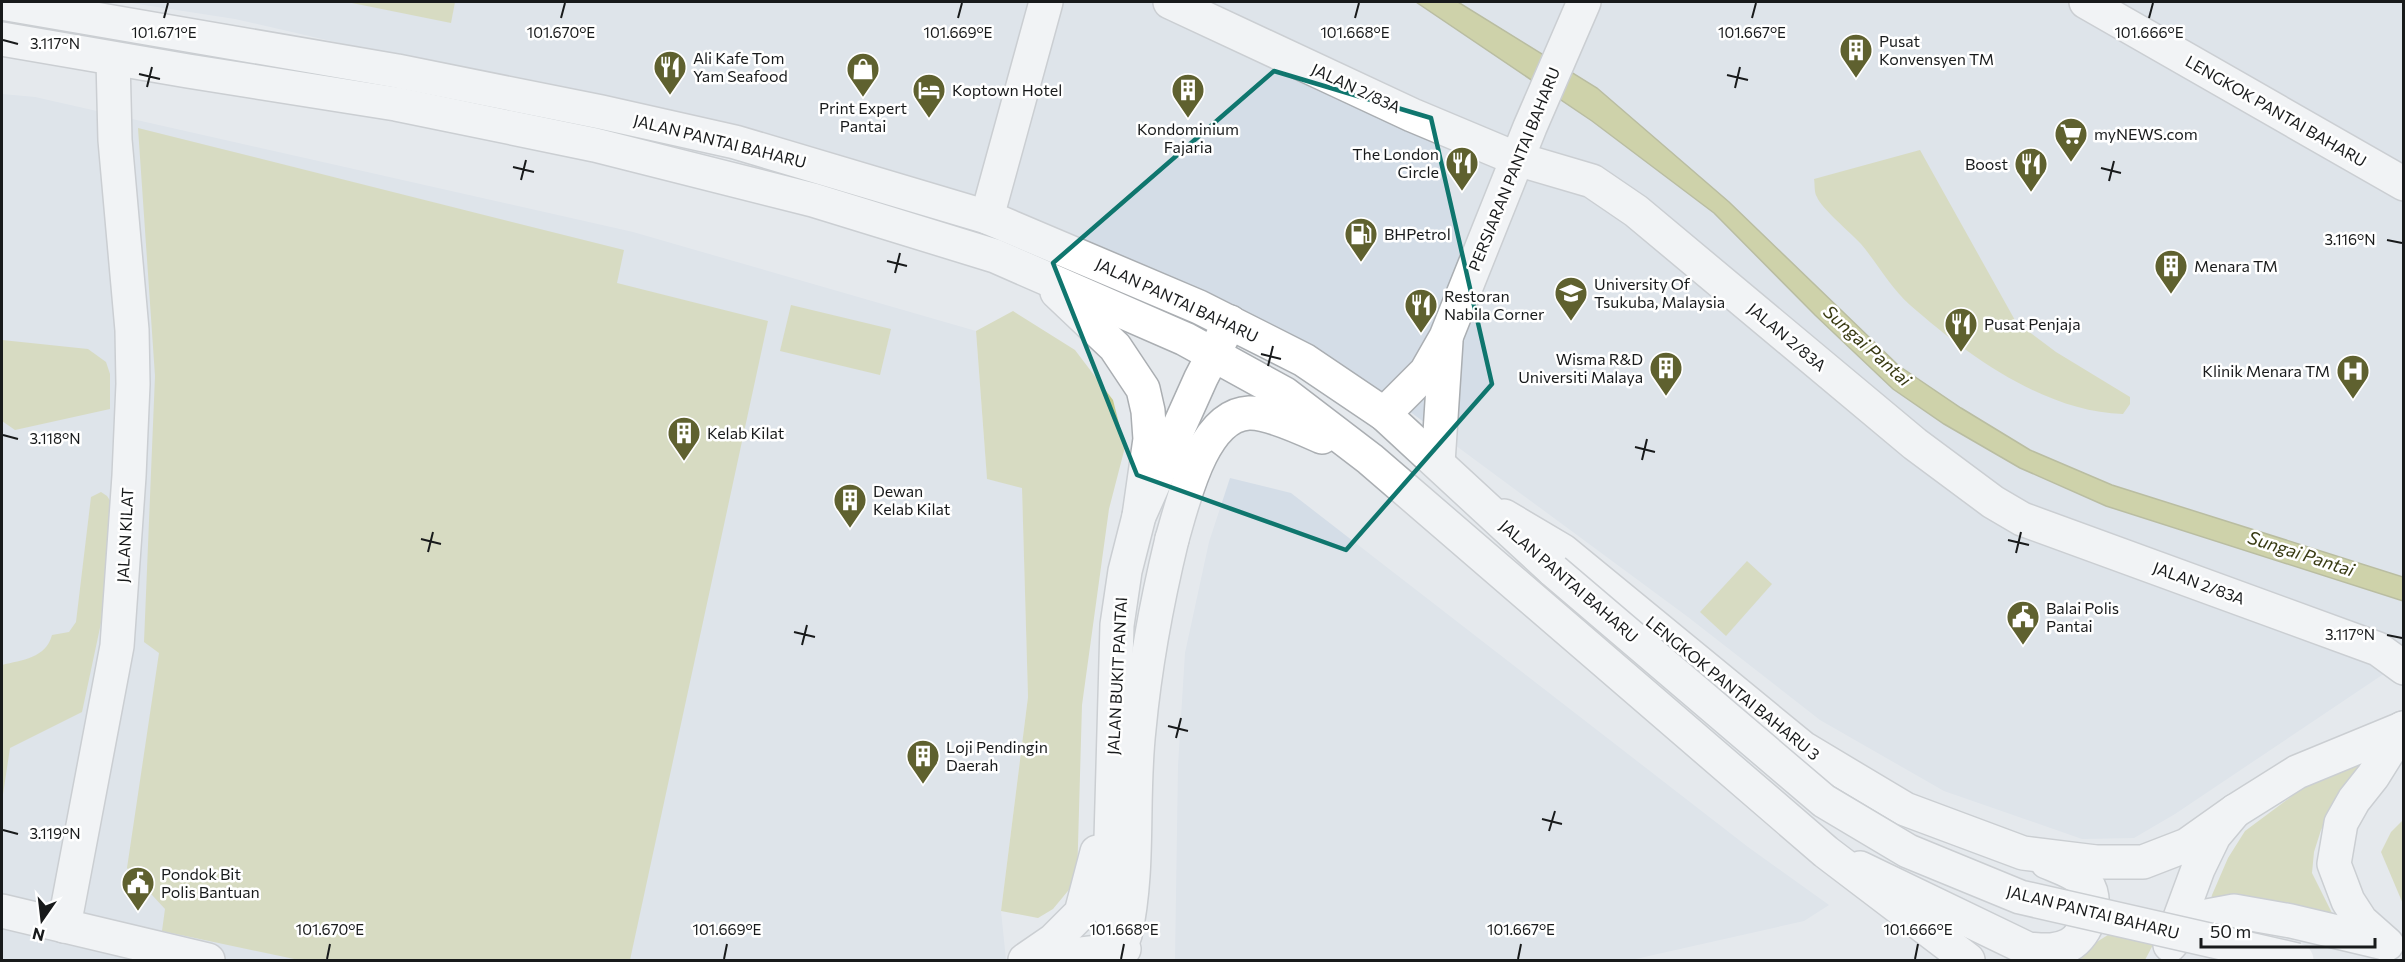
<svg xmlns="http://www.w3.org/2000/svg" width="2405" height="962" font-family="Commissioner,sans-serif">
  <rect width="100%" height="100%" fill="#e5e9ed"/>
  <!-- built -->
  <g fill="#d4dde7">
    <path d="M 125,2 L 2403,2 L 2403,661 L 2175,814 L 2134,838 L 2082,839 L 1944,791 L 1820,720 L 1688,617 L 1386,394 L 1210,296 L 596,102 L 235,19 Z"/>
    <path d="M 2,94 L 35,97 L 633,232 L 976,331 L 987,479 L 1022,487 L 1028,697 L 1001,911 L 1006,960 L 2,960 Z"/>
    <path d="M 1230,478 L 1291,493 L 1748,847 L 1829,905 L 1804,921 L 1631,960 L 1175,960 L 1178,766 L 1185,653 L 1209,542 Z"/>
  </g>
  <!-- green -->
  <g fill="#c6ca8e">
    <path d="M 347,2 L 455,2 L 451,23 Z"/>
    <path d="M 138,128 L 624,250 L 617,283 L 768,321 L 630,960 L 299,960 L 162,931 L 165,909 L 127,868 L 159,653 L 144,642 L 155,376 Z"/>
    <path d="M 1920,150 L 2016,322 L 2056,352 L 2130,397 L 2130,404 L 2123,414 C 2045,412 1967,355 1910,305 C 1891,288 1877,263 1861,244 C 1851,233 1821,208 1817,197 C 1814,193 1815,184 1814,179 Z"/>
    <path d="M 791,305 L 891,329 L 880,375 L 780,351 Z"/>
    <path d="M 1013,311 L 1075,350 L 1113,400 L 1125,447 L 1109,509 L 1082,705 L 1077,880 L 1053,909 L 1038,918 L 1001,911 L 1028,697 L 1022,488 L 987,479 L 976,331 Z"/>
    <path d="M 2,340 L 88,349 L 106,362 L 110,374 L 110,409 L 15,430 L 2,421 Z"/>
    <path d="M 101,492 L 107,496 L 113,505 L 101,623 L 82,712 L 10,748 L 2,801 L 2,665 C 22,660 46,658 52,635 L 69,632 L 76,622 L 91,497 Z"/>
    <path d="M 1747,561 L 1772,584 L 1726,636 L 1700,612 Z"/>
    <path d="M 2376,750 L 2353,773 L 2321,830 L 2314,852 L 2312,873 L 2332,913 L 2283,903 L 2210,903 L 2212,895 L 2228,858 L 2245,831 L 2331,767 Z"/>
    <path d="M 2403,820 L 2403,904 L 2381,852 L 2391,832 Z"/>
    <path d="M 2111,933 L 2155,941 L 2145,960 L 2068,960 Z"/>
  </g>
  <!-- water -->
  <path fill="#b2b659" stroke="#848746" stroke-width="1.5" d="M 1416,2 L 1458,2 L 1597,88 L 1729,202 L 1899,366 L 1961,408 L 2030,450 L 2112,485 L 2403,577 L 2403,601 L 2106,506 L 2020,468 L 1944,424 L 1893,389 L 1815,315 L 1714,213 L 1592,121 Z"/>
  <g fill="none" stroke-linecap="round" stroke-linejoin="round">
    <!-- minor casing -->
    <g stroke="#aaaeb2" stroke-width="36">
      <g id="minor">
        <path d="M 1170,2 L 1412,115 L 1517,159 L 1592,181 L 1636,211 L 1915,444 L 1993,502 L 2022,519 L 2378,649 L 2404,668"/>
        <path d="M 2086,2 L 2404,184"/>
        <path d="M 987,217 L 1046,2"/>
        <path d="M 1384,414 L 1426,372 L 1446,337 L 1530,127 L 1584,2"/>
        <path d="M 1438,463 L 1446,341"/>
        <path d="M 1504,516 L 1563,551 L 1803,748 L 1905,809 L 2023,853 L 2096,862 L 2143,862 L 2187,845 L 2235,811 L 2297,772 L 2404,728"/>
        <path d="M 1860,868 L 2028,949 C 2043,950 2055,952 2069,945 C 2087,936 2102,897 2084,881 C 2074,872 2059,867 2047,862"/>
        <path d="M 2,911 L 208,960"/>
        <path d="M 64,926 L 117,646 L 129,476 L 133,384 L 132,330 L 115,140 L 113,59"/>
        <path d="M 1125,935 C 1140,867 1131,798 1139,729 C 1145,665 1157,601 1172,539"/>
        <path d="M 1123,940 L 1109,910 L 1117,625 L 1125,571 L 1139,516 L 1201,378 L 1230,322"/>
        <path d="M 1025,960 L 1054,940 L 1081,913 L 1097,852"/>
        <path d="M 1031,960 L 1124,949"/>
      </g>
    </g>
    <!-- major casing -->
    <g stroke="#aaaeb2" stroke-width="36">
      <g id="major">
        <path d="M 2,3 L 397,71 L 601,112 L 735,142 L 987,217 L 1199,307 L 1304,360 L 1384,414 L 1554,571"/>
        <path d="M 2,39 L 188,71 L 396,104 L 595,145 L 813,200 L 995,256 L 1185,339 L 1285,394 L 1370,459 L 1826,852 L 1968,960"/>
        <path d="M 1057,292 L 1115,347 L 1143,389 L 1148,411 L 1150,439 L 1139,516"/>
        <path d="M 1172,539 C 1183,502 1202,415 1249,413 C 1268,412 1304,429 1322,437"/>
        <path d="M 2171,942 L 2198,869 L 2214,836 L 2235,811"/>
        <path d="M 2387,944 L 2361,921 L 2348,901 L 2334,864 L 2341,823 L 2354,800 L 2373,776 L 2403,728"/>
        <path d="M 2170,945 L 2188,923 L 2207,916 L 2234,911 L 2291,921 L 2384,943"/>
      </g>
    </g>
    <!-- minor -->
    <use href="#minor" stroke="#fff" stroke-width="33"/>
    <!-- major -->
    <use href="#major" stroke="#fff" stroke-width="33"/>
    <!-- major-bridge casing -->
    <g stroke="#aaaeb2" stroke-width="36" stroke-linecap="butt">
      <path id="major-bridge" d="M 1554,571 L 1824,801 L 1908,851 L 2020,897 L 2297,960"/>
    </g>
    <!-- major-bridge -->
    <use href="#major-bridge" stroke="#fff" stroke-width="33"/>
  </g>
  <!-- marked area -->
  <path d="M0 0H2405V962H0ZM 1274,71 L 1431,118 L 1492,384 L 1346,550 L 1137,475 L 1053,263 Z" fill="#e5e9ed" fill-opacity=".55" fill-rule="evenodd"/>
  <path fill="none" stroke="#0f766e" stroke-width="4.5" stroke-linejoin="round" d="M 1274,71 L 1431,118 L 1492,384 L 1346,550 L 1137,475 L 1053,263 Z"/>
  <!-- ticks -->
  <path fill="none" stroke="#181a1b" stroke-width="2" d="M 164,18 L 168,3M 561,18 L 565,3M 958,18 L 962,3M 1355,18 L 1359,3M 1752,18 L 1756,3M 2149,18 L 2153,3M 3,40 L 18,44M 139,74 L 160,79M 1727,75 L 1748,80M 147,87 L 152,67M 1735,88 L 1740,67M 513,167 L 534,172M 2101,168 L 2121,173M 521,180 L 526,160M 2109,181 L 2114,161M 2387,240 L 2402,243M 887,261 L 907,266M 895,273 L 900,253M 1261,354 L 1281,359M 1268,366 L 1273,346M 3,435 L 18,439M 1635,447 L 1655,452M 1642,460 L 1647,439M 421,539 L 441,544M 2008,540 L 2029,545M 428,552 L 433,532M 2016,553 L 2021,532M 794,632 L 815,637M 2387,635 L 2402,638M 802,645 L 807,625M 1168,726 L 1188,731M 1176,738 L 1181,718M 1542,819 L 1562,824M 3,830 L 18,834M 1549,831 L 1555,811M 327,959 L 330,944M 724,959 L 727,944M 1121,959 L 1124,944M 1518,959 L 1521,944M 1915,959 L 1918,944"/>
  <!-- icons -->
  <defs>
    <g id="building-pin" transform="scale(1.725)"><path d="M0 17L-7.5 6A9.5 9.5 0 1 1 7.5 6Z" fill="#5f612f" stroke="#fff"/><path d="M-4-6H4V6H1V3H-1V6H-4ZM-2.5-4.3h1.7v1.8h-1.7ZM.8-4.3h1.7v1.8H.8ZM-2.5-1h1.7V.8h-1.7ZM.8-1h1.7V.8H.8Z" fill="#fff"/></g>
    <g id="restaurant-pin" transform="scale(1.725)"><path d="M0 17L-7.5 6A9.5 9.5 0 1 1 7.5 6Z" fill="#5f612f" stroke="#fff"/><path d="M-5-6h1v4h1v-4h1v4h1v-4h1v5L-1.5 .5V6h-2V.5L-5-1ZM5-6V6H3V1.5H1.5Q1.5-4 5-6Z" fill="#fff"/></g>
    <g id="shop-pin" transform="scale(1.725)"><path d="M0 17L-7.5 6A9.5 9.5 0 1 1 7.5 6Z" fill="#5f612f" stroke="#fff"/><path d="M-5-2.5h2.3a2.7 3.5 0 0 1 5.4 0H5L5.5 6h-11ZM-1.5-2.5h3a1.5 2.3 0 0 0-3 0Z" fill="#fff"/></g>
    <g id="hotel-pin" transform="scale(1.725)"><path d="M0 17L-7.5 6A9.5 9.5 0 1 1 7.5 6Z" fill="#5f612f" stroke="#fff"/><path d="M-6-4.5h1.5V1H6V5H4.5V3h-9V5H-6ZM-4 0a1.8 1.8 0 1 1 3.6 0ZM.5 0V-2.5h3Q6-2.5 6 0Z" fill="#fff"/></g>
    <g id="supermarket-pin" transform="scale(1.725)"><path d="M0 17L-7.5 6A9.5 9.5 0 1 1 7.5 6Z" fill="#5f612f" stroke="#fff"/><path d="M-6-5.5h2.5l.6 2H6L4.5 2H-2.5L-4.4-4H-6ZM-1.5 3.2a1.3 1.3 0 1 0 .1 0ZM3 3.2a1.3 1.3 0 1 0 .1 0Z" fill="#fff"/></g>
    <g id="fuel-pin" transform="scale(1.725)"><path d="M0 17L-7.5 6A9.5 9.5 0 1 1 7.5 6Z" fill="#5f612f" stroke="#fff"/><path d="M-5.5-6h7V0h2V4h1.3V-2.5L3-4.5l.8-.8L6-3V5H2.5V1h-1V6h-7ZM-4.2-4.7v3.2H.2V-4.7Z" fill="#fff"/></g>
    <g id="university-pin" transform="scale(1.725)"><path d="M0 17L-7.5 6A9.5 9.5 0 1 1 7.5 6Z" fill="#5f612f" stroke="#fff"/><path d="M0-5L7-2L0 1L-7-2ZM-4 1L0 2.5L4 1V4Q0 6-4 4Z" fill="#fff"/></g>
    <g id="hospital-pin" transform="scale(1.725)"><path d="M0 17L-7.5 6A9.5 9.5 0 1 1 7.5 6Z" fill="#5f612f" stroke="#fff"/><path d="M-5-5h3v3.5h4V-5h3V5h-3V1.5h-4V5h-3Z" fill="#fff"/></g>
    <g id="civic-pin" transform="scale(1.725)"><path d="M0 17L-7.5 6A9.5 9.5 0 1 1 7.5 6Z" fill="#5f612f" stroke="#fff"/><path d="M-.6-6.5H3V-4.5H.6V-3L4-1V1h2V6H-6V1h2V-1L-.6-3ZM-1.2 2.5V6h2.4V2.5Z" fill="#fff"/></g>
  </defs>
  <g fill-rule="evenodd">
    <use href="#building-pin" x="1856" y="50"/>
    <use href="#restaurant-pin" x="670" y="67"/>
    <use href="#shop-pin" x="863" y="69"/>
    <use href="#hotel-pin" x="929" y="90"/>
    <use href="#building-pin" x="1188" y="90"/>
    <use href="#supermarket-pin" x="2071" y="134"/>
    <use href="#restaurant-pin" x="1462" y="163"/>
    <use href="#restaurant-pin" x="2031" y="164"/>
    <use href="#fuel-pin" x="1361" y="234"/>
    <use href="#building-pin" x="2171" y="266"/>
    <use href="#university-pin" x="1571" y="293"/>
    <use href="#restaurant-pin" x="1421" y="305"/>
    <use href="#restaurant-pin" x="1961" y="324"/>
    <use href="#building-pin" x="1666" y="368"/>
    <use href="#hospital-pin" x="2353" y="371"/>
    <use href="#building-pin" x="684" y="433"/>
    <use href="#building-pin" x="850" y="500"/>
    <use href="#civic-pin" x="2023" y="617"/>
    <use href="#building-pin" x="923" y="756"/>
    <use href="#civic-pin" x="138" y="883"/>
  </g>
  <g text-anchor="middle" stroke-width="5" stroke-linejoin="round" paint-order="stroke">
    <!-- poi labels -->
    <g font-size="16" fill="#181a1b" stroke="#fff" text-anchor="start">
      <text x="1879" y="47">Pusat<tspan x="1879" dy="18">Konvensyen TM</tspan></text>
      <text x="693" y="64">Ali Kafe Tom<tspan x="693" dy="18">Yam Seafood</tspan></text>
      <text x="952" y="96">Koptown Hotel</text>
      <text x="863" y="114" text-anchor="middle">Print Expert<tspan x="863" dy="18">Pantai</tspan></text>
      <text x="1188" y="135" text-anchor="middle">Kondominium<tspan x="1188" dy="18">Fajaria</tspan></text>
      <text x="2094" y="140">myNEWS.com</text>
      <text x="1439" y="160" text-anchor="end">The London<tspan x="1439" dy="18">Circle</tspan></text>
      <text x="2008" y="170" text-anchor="end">Boost</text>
      <text x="1384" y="240">BHPetrol</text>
      <text x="2194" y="272">Menara TM</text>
      <text x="1594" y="290">University Of<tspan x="1594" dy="18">Tsukuba, Malaysia</tspan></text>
      <text x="1444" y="302">Restoran<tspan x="1444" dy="18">Nabila Corner</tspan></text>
      <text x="1984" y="330">Pusat Penjaja</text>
      <text x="1643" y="365" text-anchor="end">Wisma R&amp;D<tspan x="1643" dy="18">Universiti Malaya</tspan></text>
      <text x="2330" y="377" text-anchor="end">Klinik Menara TM</text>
      <text x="707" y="439">Kelab Kilat</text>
      <text x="873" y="497">Dewan<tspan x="873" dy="18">Kelab Kilat</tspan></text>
      <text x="2046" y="614">Balai Polis<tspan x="2046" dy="18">Pantai</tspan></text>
      <text x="946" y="753">Loji Pendingin<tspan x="946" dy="18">Daerah</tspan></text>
      <text x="161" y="880">Pondok Bit<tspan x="161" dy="18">Polis Bantuan</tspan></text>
    </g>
    <!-- street labels -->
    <g font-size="16" fill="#181a1b" stroke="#fff">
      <text transform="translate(1356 88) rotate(25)" y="6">JALAN 2/83A</text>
      <text transform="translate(2276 111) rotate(30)" y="6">LENGKOK PANTAI BAHARU</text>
      <text transform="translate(720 141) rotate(14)" y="6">JALAN PANTAI BAHARU</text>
      <text transform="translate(1514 169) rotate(-68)" y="6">PERSIARAN PANTAI BAHARU</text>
      <text transform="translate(1177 300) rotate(25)" y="6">JALAN PANTAI BAHARU</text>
      <text transform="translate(1787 337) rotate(40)" y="6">JALAN 2/83A</text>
      <text transform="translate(125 535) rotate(-87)" y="6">JALAN KILAT</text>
      <text transform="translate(1569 581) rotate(41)" y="6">JALAN PANTAI BAHARU</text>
      <text transform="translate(2199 583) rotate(20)" y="6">JALAN 2/83A</text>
      <text transform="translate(1117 676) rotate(-87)" y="6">JALAN BUKIT PANTAI</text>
      <text transform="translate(1733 688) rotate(39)" y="6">LENGKOK PANTAI BAHARU 3</text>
      <text transform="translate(2093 912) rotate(14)" y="6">JALAN PANTAI BAHARU</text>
    </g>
    <!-- water labels -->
    <g font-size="18" font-style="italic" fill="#383a12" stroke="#fff">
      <text transform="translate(1867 346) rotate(42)" y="6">Sungai Pantai</text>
      <text transform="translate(2301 554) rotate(18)" y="6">Sungai Pantai</text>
    </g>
  </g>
  <g font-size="15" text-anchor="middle" fill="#181a1b" stroke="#fff" stroke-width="5" stroke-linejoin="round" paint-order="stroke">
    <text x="164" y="38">101.671°E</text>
    <text x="561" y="38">101.670°E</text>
    <text x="958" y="38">101.669°E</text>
    <text x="1355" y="38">101.668°E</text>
    <text x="1752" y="38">101.667°E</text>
    <text x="2149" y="38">101.666°E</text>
    <text x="55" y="49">3.117°N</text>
    <text x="2350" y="245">3.116°N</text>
    <text x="55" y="444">3.118°N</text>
    <text x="2350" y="640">3.117°N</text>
    <text x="55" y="839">3.119°N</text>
    <text x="330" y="935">101.670°E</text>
    <text x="727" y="935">101.669°E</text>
    <text x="1124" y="935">101.668°E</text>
    <text x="1521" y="935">101.667°E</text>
    <text x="1918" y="935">101.666°E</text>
  </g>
  <!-- border -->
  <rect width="2405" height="962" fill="none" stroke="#181a1b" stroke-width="6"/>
  <!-- north arrow -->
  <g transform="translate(42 920) rotate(194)" stroke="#ffffff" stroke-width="4.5" paint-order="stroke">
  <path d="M0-4.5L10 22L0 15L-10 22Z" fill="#181a1b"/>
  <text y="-9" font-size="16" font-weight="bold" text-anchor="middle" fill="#181a1b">N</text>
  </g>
  <!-- scale -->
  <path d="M2201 938v9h174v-9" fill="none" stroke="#181a1b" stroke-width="3"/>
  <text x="2210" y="938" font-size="18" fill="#181a1b" stroke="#ffffff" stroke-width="4.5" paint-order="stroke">50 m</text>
</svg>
